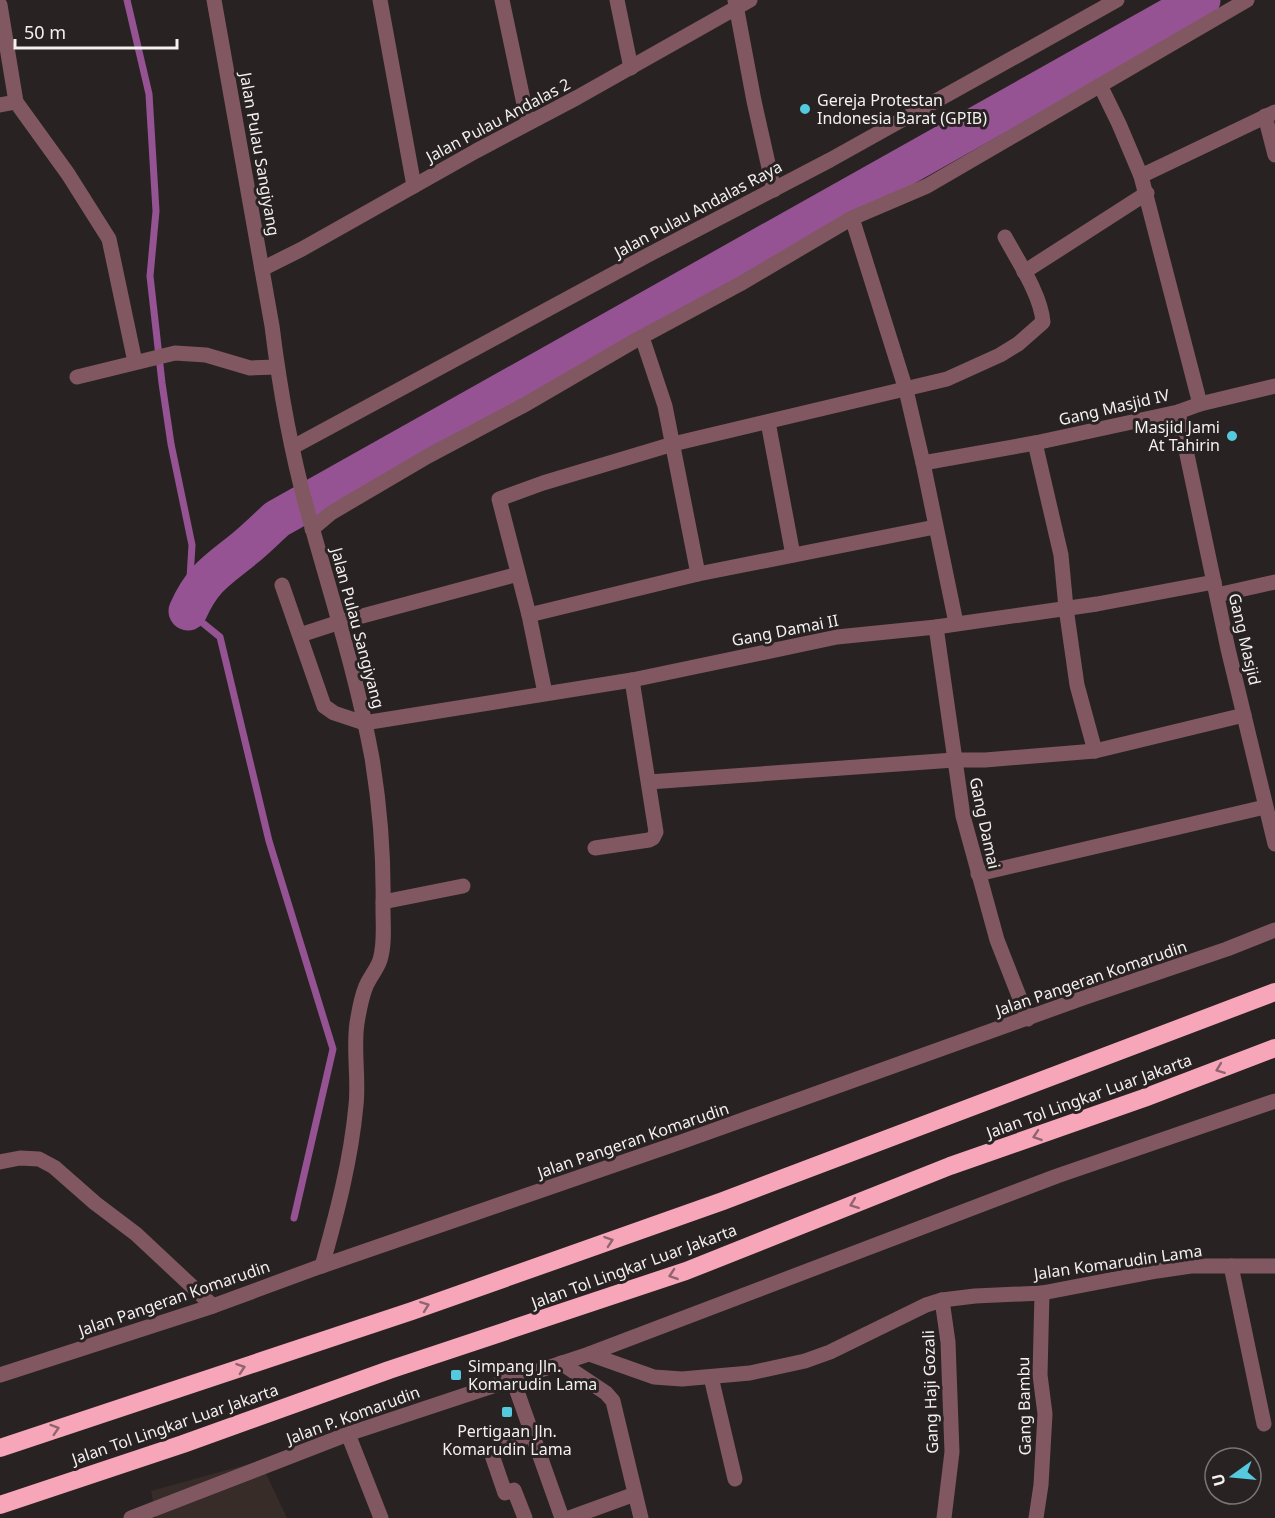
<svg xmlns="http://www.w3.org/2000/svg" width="1275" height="1518" font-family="'Noto Sans',sans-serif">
  <rect width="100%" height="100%" fill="#282322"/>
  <!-- built -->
  <path fill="#372c28" d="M 260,1461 L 287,1518 L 156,1518 L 151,1491 Z"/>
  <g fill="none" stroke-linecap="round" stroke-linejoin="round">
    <!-- stream -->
    <path stroke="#965394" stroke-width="7" d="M 127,0 L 149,94 L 156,211 L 150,276 L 162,383 L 171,444 L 192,545 L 188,611 L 220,637 L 269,841 L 333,1049 L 294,1218"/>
    <!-- river -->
    <path stroke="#965394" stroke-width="39" d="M 188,611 C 203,577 218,570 245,548 C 256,539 267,528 277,519 L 1201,0"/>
    <!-- minor -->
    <g stroke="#815862" stroke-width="15">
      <path d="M 214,0 L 272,326 C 280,391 292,457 310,520 C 332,599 357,677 372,758 C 380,807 384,858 383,908 C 383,925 385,944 380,960 C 377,969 370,977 366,986 C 361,998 359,1011 357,1023 C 353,1050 359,1078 356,1105 C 351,1160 337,1213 322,1266"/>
      <path d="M 380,0 L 414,186"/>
      <path d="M 502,0 L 528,123"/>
      <path d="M 617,0 L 631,68"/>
      <path d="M 735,0 L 754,101 L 774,190"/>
      <path d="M 0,5 L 16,102 L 68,174 L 109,239 L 135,362"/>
      <path d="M 1100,85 L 1119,124 L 1141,176 L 1200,404"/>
      <path d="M 0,105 L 16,102"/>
      <path d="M 1265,116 L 1275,155"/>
      <path d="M 1141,176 L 1275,112"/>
      <path d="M 852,218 L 906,390 L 923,463 L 956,623"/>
      <path d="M 262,269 L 302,249 L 476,151 L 578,97 L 750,0"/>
      <path d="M 1024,272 L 1147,193"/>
      <path d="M 642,337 L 665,406 L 698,574"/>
      <path d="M 77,377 L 175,353 L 206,355 L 250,368 L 277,367"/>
      <path d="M 1178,412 L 1228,649 L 1275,844"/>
      <path d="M 768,422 L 793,555"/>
      <path d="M 1035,443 L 1061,555 L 1066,608 L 1077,685 L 1095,751"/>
      <path d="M 293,447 L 650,254 L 830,160 L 1117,0"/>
      <path d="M 923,463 L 1035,443 L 1178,412 L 1200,404 L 1275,386"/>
      <path d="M 312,529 L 331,513 L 428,456 L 526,404 L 636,340 L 740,284 L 852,218 L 927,186 L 1247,0"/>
      <path d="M 282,585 L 324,706 L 334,713 L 364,723 L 632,680 L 837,637 L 936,627 L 1097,604 L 1214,582"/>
      <path d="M 1217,595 L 1275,582"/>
      <path d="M 529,615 L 698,574 L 935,527"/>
      <path d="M 936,627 L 963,816 L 997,940 L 1028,1019"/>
      <path d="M 300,635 L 340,622 L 518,574"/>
      <path d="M 545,693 L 529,615 L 499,499 L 543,483 L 673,444 L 947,379 L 1000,355 L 1018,344 L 1043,322 C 1041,295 1018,261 1005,237"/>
      <path d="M 649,782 L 954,760 L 985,760 L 1095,751 L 1244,715"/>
      <path d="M 595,848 L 649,840 L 653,838 L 656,832 L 632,680"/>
      <path d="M 978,874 L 1265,807"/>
      <path d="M 383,902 L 463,886"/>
      <path d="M 0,1162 L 20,1158 L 39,1159 L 54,1167 L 95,1203 L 136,1234 L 213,1306"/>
      <path d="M 1231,1266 L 1264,1424"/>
      <path d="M 942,1300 L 948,1342 L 952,1452 L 944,1518"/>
      <path d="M 589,1354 L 654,1377 L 682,1379 L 750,1373 L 805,1361 L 830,1352 L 926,1305 L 942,1300 L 975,1296 L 1042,1293 L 1157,1271 L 1191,1266 L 1275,1266"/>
      <path d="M 561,1363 L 606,1393 L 613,1401 L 641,1518"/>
      <path d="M 0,1375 L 213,1306 L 316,1268 L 681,1142 L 1083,998 L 1227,949 L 1275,930"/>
      <path d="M 711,1377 L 735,1479"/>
      <path d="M 513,1380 L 562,1518"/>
      <path d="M 348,1434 L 381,1518"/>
      <path d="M 131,1518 L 348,1434 L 589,1354 L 1057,1176 L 1275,1101"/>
      <path d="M 525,1518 L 514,1490 L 505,1493 L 492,1455 L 493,1451 L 532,1434"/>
      <path d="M 569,1518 L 635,1494"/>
      <path d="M 1036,1518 L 1041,1485 L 1045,1414 L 1040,1375 L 1042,1293"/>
    </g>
    <!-- highway -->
    <g stroke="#f7a6ba" stroke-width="18">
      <path d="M 0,1448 L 412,1311 L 723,1201 L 1275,992"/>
      <path d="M 0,1505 L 183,1444 L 389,1370 L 686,1271 L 950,1166 L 1144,1098 L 1275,1048"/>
    </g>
  </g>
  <!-- one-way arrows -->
  <defs><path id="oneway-chevron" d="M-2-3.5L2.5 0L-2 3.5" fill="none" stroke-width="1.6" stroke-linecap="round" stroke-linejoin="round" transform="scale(1.5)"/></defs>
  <g stroke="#90646e">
    <use href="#oneway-chevron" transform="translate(1220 1069) rotate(159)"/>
    <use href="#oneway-chevron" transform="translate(1037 1136) rotate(161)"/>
    <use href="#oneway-chevron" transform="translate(854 1204) rotate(159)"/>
    <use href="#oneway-chevron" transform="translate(609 1241) rotate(-19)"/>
    <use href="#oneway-chevron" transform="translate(673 1275) rotate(161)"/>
    <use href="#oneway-chevron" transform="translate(425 1306) rotate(-20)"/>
    <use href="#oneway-chevron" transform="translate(241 1368) rotate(-19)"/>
    <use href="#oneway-chevron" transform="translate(55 1429) rotate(-18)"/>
  </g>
  <!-- markers -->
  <g fill="#55cade" stroke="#282322" stroke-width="2">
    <circle cx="805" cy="109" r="6"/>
    <circle cx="1232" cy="436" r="6"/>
    <rect x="450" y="1369" width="12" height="12" rx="3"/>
    <rect x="501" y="1406" width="12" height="12" rx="3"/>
  </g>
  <g text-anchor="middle" stroke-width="6" stroke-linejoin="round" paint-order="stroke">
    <!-- poi labels -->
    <g font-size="16" fill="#f3f0ef" stroke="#282322" text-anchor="start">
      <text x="817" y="106">Gereja Protestan<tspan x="817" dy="18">Indonesia Barat (GPIB)</tspan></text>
      <text x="1220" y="433" text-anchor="end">Masjid Jami<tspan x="1220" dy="18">At Tahirin</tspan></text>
      <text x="468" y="1372">Simpang Jln.<tspan x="468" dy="18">Komarudin Lama</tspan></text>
      <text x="507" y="1437" text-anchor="middle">Pertigaan Jln.<tspan x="507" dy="18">Komarudin Lama</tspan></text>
    </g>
    <!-- street labels -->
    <g font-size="16" fill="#f3f0ef" stroke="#282322">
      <text transform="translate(498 120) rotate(-28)" y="6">Jalan Pulau Andalas 2</text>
      <text transform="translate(260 154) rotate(80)" y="6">Jalan Pulau Sangiyang</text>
      <text transform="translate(698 209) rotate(-28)" y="6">Jalan Pulau Andalas Raya</text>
      <text transform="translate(1114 407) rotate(-13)" y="6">Gang Masjid IV</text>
      <text transform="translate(358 628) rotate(75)" y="6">Jalan Pulau Sangiyang</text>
      <text transform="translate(785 630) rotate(-11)" y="6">Gang Damai II</text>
      <text transform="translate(1245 639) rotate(77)" y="6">Gang Masjid</text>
      <text transform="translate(985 823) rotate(78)" y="6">Gang Damai</text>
      <text transform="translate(1091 978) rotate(-19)" y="6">Jalan Pangeran Komarudin</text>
      <text transform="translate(1089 1096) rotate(-20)" y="6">Jalan Tol Lingkar Luar Jakarta</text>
      <text transform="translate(633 1140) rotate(-19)" y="6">Jalan Pangeran Komarudin</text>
      <text transform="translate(1118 1262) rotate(-8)" y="6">Jalan Komarudin Lama</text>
      <text transform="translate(634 1266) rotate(-20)" y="6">Jalan Tol Lingkar Luar Jakarta</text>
      <text transform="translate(174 1298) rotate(-19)" y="6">Jalan Pangeran Komarudin</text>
      <text transform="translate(930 1392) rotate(-92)" y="6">Gang Haji Gozali</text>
      <text transform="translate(1024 1406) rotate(-91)" y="6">Gang Bambu</text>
      <text transform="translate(353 1415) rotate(-20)" y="6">Jalan P. Komarudin</text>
      <text transform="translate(175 1424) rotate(-19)" y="6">Jalan Tol Lingkar Luar Jakarta</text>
    </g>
  </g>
  <!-- north arrow -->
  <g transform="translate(1233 1476) rotate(255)"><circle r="28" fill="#282322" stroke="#797574" stroke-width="1.5"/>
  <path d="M0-4.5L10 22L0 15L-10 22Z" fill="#55cade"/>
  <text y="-9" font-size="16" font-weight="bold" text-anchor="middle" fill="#f3f0ef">U</text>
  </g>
  <!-- scale -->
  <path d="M15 39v9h162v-9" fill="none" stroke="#f3f0ef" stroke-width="3"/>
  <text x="24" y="39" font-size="18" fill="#f3f0ef" stroke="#282322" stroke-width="4.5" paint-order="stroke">50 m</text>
</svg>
